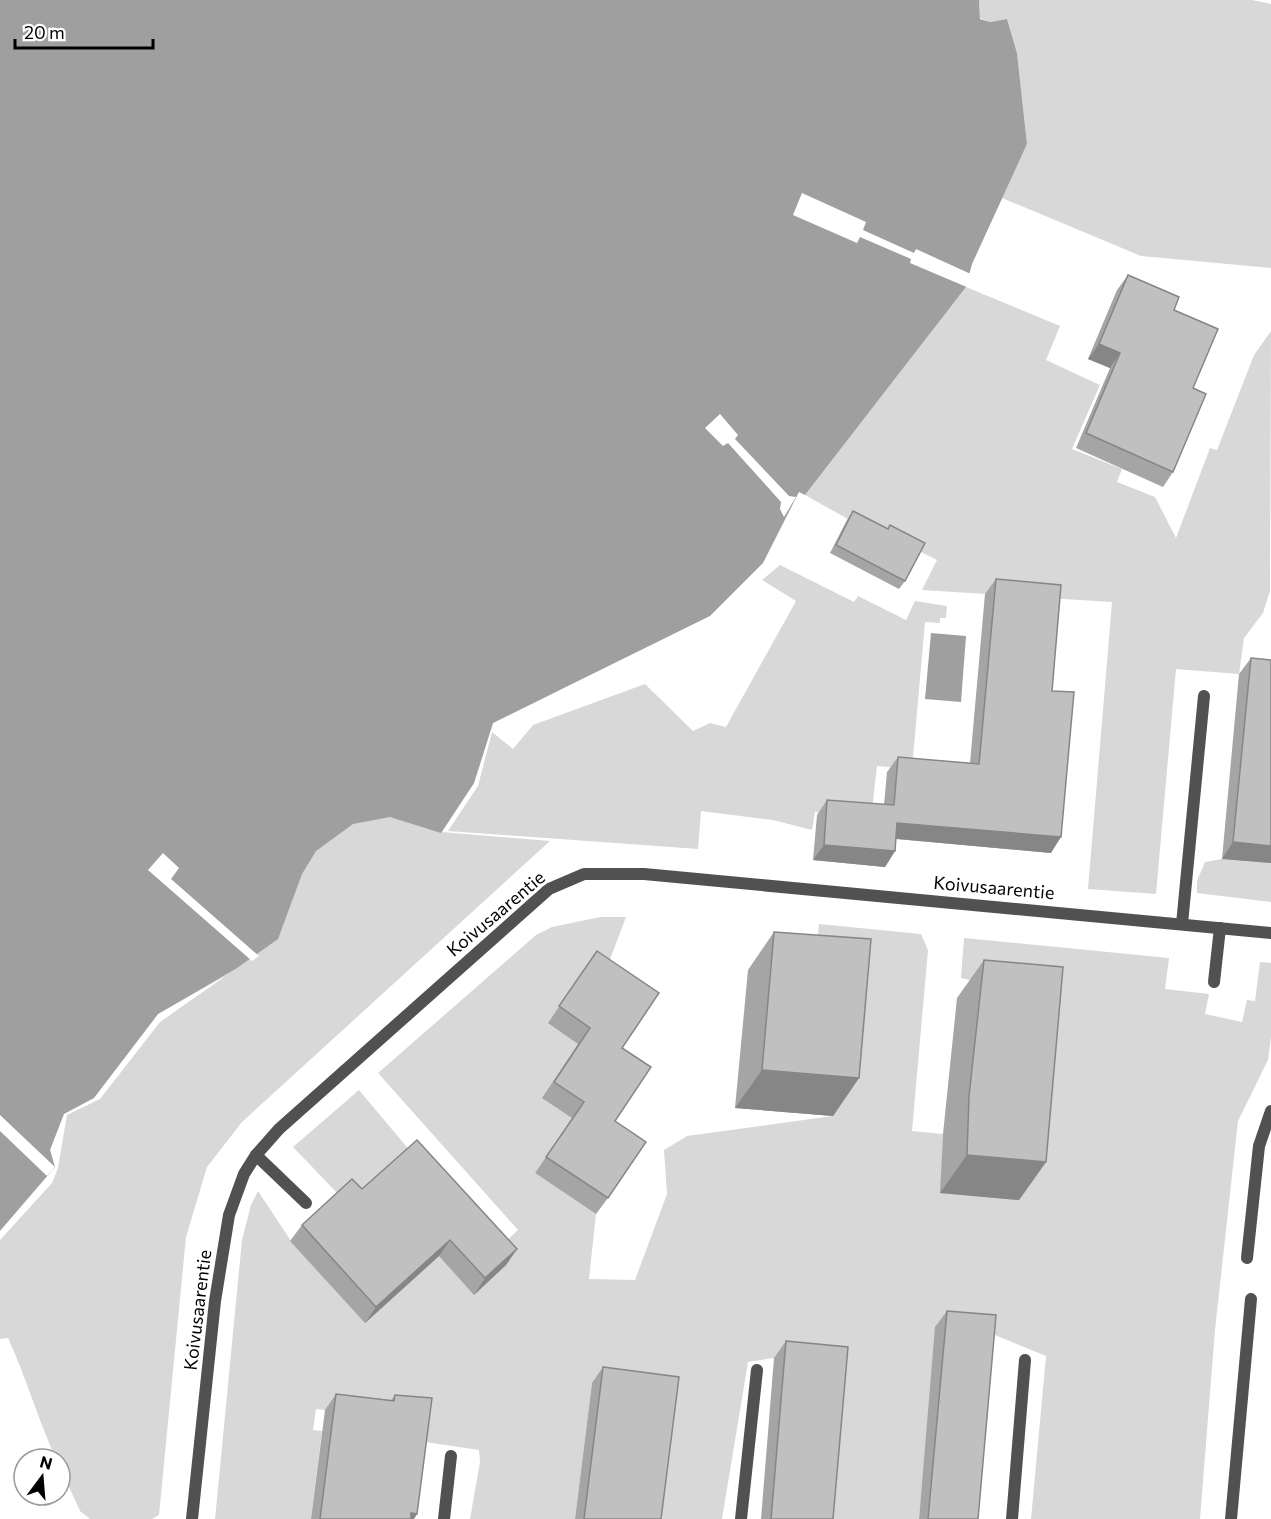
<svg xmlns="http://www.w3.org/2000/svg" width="1271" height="1519" font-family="Commissioner,sans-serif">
  <rect width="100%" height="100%" fill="#fff"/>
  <!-- green -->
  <g fill="#d8d8d8">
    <path d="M 979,0 L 1252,0 L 1271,4 L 1271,268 L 1141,256 L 1002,198 L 1027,144 L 1017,53 L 1007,19 L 990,22 L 980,18 Z"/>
    <path d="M 966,287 L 1060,326 L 1046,360 L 1100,385 L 1072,449 L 1122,469 L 1117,482 L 1155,497 L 1176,538 L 1210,448 L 1217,450 L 1254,355 L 1271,331 L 1270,591 L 1263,613 L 1244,638 L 1239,674 L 1176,669 L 1156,894 L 1088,889 L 1112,602 L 922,590 L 937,560 L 885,534 L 882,538 L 805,495 Z"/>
    <path d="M 780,565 L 854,602 L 858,596 L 906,620 L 915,601 L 947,606 L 946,618 L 940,618 L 940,623 L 925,622 L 912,769 L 877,766 L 871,819 L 815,812 L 812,830 L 773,820 L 701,811 L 698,849 L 448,831 L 478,786 L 492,732 L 513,749 L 533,725 L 645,684 L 693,731 L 710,723 L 726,727 L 796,601 L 762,580 Z"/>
    <path d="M 571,685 L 493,723 L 474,783 L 442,832 L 550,841 L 242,1122 L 207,1167 L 186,1237 L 159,1515 L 152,1519 L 90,1519 L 80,1511 L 60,1467 L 60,1459 L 56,1459 C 38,1419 26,1377 8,1338 L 0,1339 L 0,1240 L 52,1183 L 58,1168 L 67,1115 L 100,1099 L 160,1022 L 227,975 L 158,1014 L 116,1069 L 193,862 Z"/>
    <path d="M 1222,859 L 1271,863 L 1271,902 L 1197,893 L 1197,881 L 1205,862 Z"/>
    <path d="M 600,917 L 626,917 L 578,1044 L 572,1118 L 535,1173 L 596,1214 L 589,1279 L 635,1280 L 667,1194 L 664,1150 L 687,1136 L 833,1116 L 814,975 L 819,924 L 921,934 L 928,950 L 912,1131 L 943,1134 L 941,1193 L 1017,991 L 961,978 L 964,938 L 1169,958 L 1165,989 L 1209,994 L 1205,1014 L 1242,1022 L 1247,1000 L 1255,1001 L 1260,962 L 1271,963 L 1271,1037 L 1268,1060 L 1238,1121 L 1215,1330 L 1200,1519 L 1031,1519 L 1046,1356 L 985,1331 L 936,1327 L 919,1519 L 823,1519 L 774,1358 L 748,1362 L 722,1519 L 652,1519 L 592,1383 L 575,1519 L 470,1519 L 480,1462 L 479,1450 L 412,1440 L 414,1421 L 316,1409 L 313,1430 L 322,1431 L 311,1519 L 215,1519 L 242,1240 L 251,1205 L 258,1191 L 291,1241 L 340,1196 L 293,1147 L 359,1090 L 495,1252 L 518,1230 L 378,1073 L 536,935 L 552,927 Z"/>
  </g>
  <!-- water -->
  <g fill="#9f9f9f">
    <path d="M 0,0 L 979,0 L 980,19 L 990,22 L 1007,19 L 1017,53 L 1027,144 L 972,264 L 966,287 L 805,495 L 799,492 L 763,563 L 710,616 L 493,723 L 474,783 L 441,833 L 390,817 L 353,824 L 316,851 L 302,874 L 278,939 L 237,968 L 158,1014 L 94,1098 L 64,1114 L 50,1150 L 55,1167 L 0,1231 Z"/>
    <path d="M 931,633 L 966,636 L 961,702 L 925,699 Z"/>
  </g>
  <!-- pier -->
  <g fill="#fff">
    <path d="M 802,193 L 866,222 L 863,230 L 914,253 L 916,249 L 973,275 L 969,288 L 910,263 L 911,259 L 860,237 L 857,243 L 793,215 Z"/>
    <path d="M 720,414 L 738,435 L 735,439 L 789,496 L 796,497 L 784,517 L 780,509 L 781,502 L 728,443 L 723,446 L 705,428 Z"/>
    <path d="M 163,853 L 179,868 L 171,879 L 259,956 L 252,961 L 148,870 Z"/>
    <path d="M 0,1115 L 55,1167 L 47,1176 L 0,1131 Z"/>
  </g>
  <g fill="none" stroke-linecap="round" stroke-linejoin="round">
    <!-- service -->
    <g stroke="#515151" stroke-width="12">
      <path d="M 1182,924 L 1204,696"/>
      <path d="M 1214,982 L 1220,928"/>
      <path d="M 256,1155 L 306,1203"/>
      <path d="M 1247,1258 L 1259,1146 L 1271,1111"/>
      <path d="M 444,1519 L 451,1456"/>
      <path d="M 741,1519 L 757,1370"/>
      <path d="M 1012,1519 L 1025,1360"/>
      <path d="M 1231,1519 L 1251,1299"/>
    </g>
    <!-- minor -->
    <path stroke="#515151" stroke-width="12" d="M 192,1519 L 215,1301 L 229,1215 L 244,1174 L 256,1155 L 279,1129 L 549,889 L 584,874 L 644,874 L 1271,933"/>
  </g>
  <!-- wall -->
  <g fill="#a5a5a5">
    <path d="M 1128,275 L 1174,310 L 1193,388 L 1173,472 L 1163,487 L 1076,448 L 1110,368 L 1088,359 L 1117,290 Z"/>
    <path d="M 853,511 L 905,581 L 899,589 L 830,553 L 847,520 Z"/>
    <path d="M 996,579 L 1052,691 L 1051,853 L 896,839 L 895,851 L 885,867 L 813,860 L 817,815 L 827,800 L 884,805 L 887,772 L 898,757 L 970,763 L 985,594 Z"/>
    <path d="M 1251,658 L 1271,660 L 1271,863 L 1222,859 L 1239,674 Z"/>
    <path d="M 774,932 L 859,1078 L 833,1116 L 735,1108 L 748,970 Z"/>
    <path d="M 597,951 L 622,1048 L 608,1198 L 596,1214 L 535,1173 L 572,1118 L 542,1098 L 578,1044 L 548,1023 Z"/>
    <path d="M 984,960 L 1046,1162 L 1019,1200 L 940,1193 L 943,1134 L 957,998 Z"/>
    <path d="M 362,1189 L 517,1249 L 506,1265 L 474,1295 L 439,1256 L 365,1323 L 290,1241 L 302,1225 Z"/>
    <path d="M 947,1311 L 978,1519 L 919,1519 L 935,1327 Z"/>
    <path d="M 786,1341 L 833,1519 L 761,1519 L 774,1358 Z"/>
    <path d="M 603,1367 L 661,1519 L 575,1519 L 592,1383 Z"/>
    <path d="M 336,1394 L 391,1400 L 395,1395 L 414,1519 L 311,1519 L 325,1410 Z"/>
  </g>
  <!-- shaded-wall -->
  <g fill="#868686">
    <path d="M 1099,344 L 1120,353 L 1110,368 L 1088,359 Z"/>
    <path d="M 897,823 L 1061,837 L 1051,853 L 887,838 Z"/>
    <path d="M 1233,842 L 1271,846 L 1271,863 L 1222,859 Z"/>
    <path d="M 824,845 L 895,851 L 885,867 L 813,860 Z"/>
    <path d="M 762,1070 L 859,1078 L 833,1116 L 735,1108 Z"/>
    <path d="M 967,1155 L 1046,1162 L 1019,1200 L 940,1193 Z"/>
    <path d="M 450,1240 L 439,1256 L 365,1323 L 376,1307 Z"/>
    <path d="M 517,1249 L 506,1265 L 474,1295 L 485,1278 Z"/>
    <path d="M 411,1513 L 417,1514 L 414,1519 L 407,1519 Z"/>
  </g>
  <!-- building -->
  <g fill="#c0c0c0" stroke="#868686" stroke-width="1.5">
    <path d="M 1128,275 L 1179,297 L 1174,310 L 1218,329 L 1193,388 L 1206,394 L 1173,472 L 1086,433 L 1120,353 L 1099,344 Z"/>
    <path d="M 853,511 L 888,529 L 890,525 L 925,543 L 905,581 L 836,545 Z"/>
    <path d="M 996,579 L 1061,585 L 1052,691 L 1074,692 L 1061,837 L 897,823 L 895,851 L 824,845 L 827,800 L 894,805 L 898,757 L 979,764 Z"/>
    <path d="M 1251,658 L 1271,660 L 1271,846 L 1233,842 Z"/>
    <path d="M 774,932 L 871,939 L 859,1078 L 762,1070 Z"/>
    <path d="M 597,951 L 659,993 L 622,1048 L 651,1067 L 615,1121 L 646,1142 L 608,1198 L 546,1157 L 584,1102 L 554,1082 L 590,1028 L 559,1006 Z"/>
    <path d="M 984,960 L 1063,967 L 1046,1162 L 967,1155 L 969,1096 Z"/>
    <path d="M 417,1140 L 517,1249 L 485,1278 L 450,1240 L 376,1307 L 302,1225 L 352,1179 L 362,1189 Z"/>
    <path d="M 947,1311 L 996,1315 L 978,1519 L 928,1519 Z"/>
    <path d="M 786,1341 L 848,1347 L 833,1519 L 771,1519 Z"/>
    <path d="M 603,1367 L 679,1377 L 661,1519 L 584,1519 Z"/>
    <path d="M 336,1394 L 394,1401 L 395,1395 L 432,1398 L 417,1514 L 411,1513 L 411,1519 L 320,1519 Z"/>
  </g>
  <g text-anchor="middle" stroke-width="6" stroke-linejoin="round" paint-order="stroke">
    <!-- street labels -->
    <g font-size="18" fill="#000" stroke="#fff">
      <text transform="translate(994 888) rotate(5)" y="6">Koivusaarentie</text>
      <text transform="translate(496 914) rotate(-40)" y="6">Koivusaarentie</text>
      <text transform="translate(198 1310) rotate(-83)" y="6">Koivusaarentie</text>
    </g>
  </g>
  <!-- north arrow -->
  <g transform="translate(42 1477) rotate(16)"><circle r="28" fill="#ffffff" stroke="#999999" stroke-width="1.5"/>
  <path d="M0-4.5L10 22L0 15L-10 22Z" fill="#000000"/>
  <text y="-9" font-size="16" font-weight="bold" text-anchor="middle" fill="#000000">N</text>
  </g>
  <!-- scale -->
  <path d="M15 39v9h138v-9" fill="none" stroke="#000000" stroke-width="3"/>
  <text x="24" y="39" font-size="18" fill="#000000" stroke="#ffffff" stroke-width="4.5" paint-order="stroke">20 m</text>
</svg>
